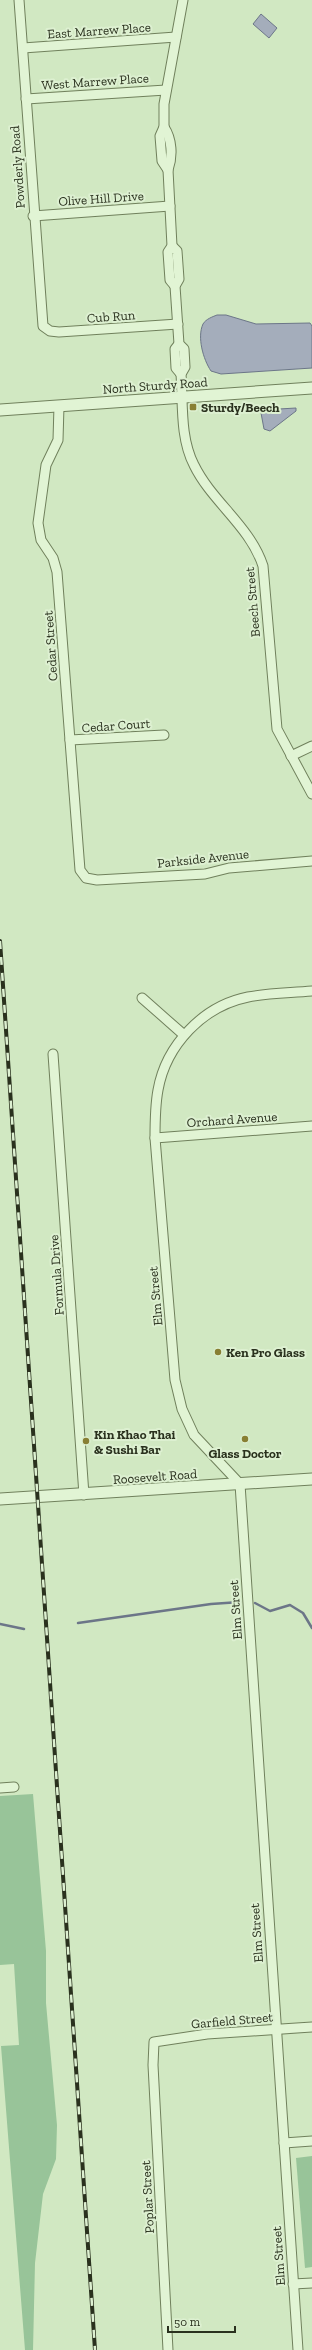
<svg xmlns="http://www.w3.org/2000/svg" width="312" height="2350" font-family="'Zilla Slab',serif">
  <rect width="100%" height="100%" fill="#d1e8c2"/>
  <!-- green -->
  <g fill="#98c499">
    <path d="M 33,1794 L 46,1951 L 46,2003 L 57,2125 L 56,2159 L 43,2194 L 35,2263 L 33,2350 L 25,2350 L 1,2046 L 19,2045 L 14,1964 L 0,1965 L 0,1796 Z"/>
    <path d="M 312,2156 L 312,2267 L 305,2268 L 296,2158 Z"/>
  </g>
  <!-- water -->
  <g fill="#a4adbb" stroke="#6c7688">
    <path d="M 261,14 L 277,28 L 269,38 L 253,24 Z"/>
    <path d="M 217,315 L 226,315 L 256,324 L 310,323 L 312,326 L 312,368 L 221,374 L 211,371 C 203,359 197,337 203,324 C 206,319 212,317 217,315 Z"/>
    <path d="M 296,408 L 296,411 L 270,431 L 264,429 L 261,413 L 262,410 Z"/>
  </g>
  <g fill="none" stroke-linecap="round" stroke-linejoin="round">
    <!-- stream -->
    <g stroke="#6c7688" stroke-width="2.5">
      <path d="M 255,1603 L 270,1611 L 290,1605 L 303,1613 L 312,1628"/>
      <path d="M 78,1623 L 211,1604 L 240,1602"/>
      <path d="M 0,1624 L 24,1629"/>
    </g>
    <!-- minor casing -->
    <g stroke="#70805c" stroke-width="11">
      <g id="minor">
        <path d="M 19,0 L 43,326 L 50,331 L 59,332 L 178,324"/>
        <path d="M 23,48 L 176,37"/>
        <path d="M 26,99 L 166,90"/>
        <path d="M 164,127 C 172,139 173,156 168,170 L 172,246 L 168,252 L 170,280 L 175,286"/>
        <path d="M 168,170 L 162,161 L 160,136 L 164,127 L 164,104 L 183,0"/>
        <path d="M 33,216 L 170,206"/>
        <path d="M 172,246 L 177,251 L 179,279 L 175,286 L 179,344 L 184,349 L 185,367 L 181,374 C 183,404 180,438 194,465 C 212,502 250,526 263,566 L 277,729 L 312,794"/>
        <path d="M 179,344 L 175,349 L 176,368 L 181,374"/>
        <path d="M 59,406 L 58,440 L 46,465 L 38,523 L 41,540 L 53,558 L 57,572 L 80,870 L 86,878 L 97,880 L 205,874 L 229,868 L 312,861"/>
        <path d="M 70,740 L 164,735"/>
        <path d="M 291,756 L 312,746"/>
        <path d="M 142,998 L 184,1035"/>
        <path d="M 53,1054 L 84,1495"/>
        <path d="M 155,1138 L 312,1126"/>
        <path d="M 0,1788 L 14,1787"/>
        <path d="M 284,2143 L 312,2141"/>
        <path d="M 293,2284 L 312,2283"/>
        <path d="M 168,2350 L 153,2065 L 154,2042 L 207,2034 L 312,2027"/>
        <path d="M 298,2350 L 240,1484 L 194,1435 L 182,1409 L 175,1380 L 155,1138 C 155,1122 155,1106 158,1090 C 166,1045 203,1006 248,997 C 269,993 291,993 312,991"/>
      </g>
    </g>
    <!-- tertiary casing -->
    <g stroke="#70805c" stroke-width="13">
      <g id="tertiary">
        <path d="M 0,410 L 312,388"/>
        <path d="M 0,1499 L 312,1479"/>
      </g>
    </g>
    <!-- minor -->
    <use href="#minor" stroke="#e1f4d4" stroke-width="9"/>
    <!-- tertiary -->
    <use href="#tertiary" stroke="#e1f4d4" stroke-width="11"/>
    <!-- rail casing -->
    <g stroke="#2a311e" stroke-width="4">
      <path id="rail" d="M 0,941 L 95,2350"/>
    </g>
    <!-- rail -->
    <use href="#rail" stroke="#ddf0d1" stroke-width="2.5" stroke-dasharray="8" stroke-linecap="butt"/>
  </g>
  <!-- markers -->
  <g fill="#887f33" stroke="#ddf0d1" stroke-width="1.5">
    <rect x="189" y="403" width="8" height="8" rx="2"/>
    <circle cx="218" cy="1352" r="4"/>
    <circle cx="245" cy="1439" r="4"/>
    <circle cx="86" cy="1441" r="4"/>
  </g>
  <g text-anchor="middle" stroke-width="4" stroke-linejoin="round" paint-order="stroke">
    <!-- street labels -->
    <g font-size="13" fill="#2a311e" stroke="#ddf0d1">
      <text transform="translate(99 30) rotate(-4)" y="5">East Marrew Place</text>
      <text transform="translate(95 81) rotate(-4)" y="5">West Marrew Place</text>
      <text transform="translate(17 167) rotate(-94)" y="5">Powderly Road</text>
      <text transform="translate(101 198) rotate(-4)" y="5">Olive Hill Drive</text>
      <text transform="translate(111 316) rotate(-4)" y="5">Cub Run</text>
      <text transform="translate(155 385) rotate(-4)" y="5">North Sturdy Road</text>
      <text transform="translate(252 602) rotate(-95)" y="5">Beech Street</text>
      <text transform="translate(50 646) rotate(-94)" y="5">Cedar Street</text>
      <text transform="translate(116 725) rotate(-4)" y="5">Cedar Court</text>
      <text transform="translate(203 858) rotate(-6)" y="5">Parkside Avenue</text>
      <text transform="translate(232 1119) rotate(-4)" y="5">Orchard Avenue</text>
      <text transform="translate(56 1275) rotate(-94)" y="5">Formula Drive</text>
      <text transform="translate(155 1296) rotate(-95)" y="5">Elm Street</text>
      <text transform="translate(155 1476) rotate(-4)" y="5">Roosevelt Road</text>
      <text transform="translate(235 1610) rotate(-94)" y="5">Elm Street</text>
      <text transform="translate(256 1933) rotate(-94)" y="5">Elm Street</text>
      <text transform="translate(232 2020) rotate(-5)" y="5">Garfield Street</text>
      <text transform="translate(147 2197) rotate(-93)" y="5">Poplar Street</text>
      <text transform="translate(278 2256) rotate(-94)" y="5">Elm Street</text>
    </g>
    <!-- poi labels -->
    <g font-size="13" font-weight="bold" fill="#2a311e" stroke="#ddf0d1" text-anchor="start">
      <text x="201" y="412">Sturdy/Beech</text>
      <text x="226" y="1357">Ken Pro Glass</text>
      <text x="94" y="1439">Kin Khao Thai<tspan x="94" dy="15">&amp; Sushi Bar</tspan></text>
      <text x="245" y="1458" text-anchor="middle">Glass Doctor</text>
    </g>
  </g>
  <!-- scale -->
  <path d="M168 2326v6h67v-6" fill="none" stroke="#2a311e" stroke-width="2"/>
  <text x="174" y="2326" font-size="12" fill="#2a311e" stroke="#ddf0d1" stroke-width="3" paint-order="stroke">50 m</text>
</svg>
